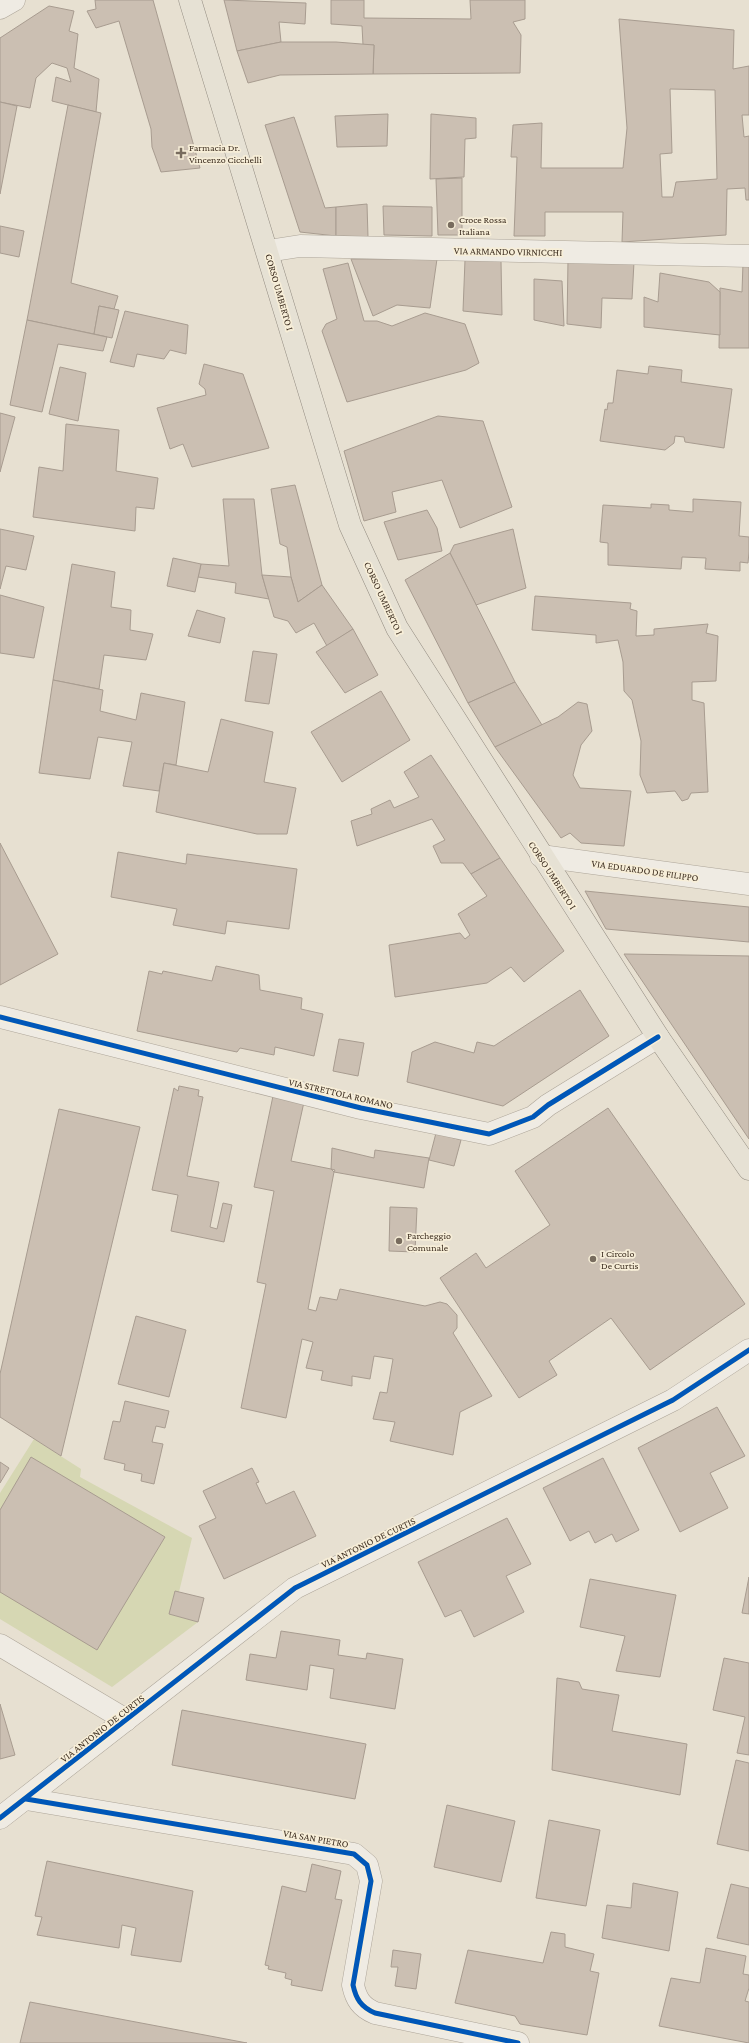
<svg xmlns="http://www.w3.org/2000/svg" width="749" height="2043" font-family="'Crimson Pro',serif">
  <rect width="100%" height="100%" fill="#e7e0d1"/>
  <!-- green -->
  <path fill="#d6d7b3" d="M 34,1439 L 81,1469 L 80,1477 L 192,1538 L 179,1592 L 175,1591 L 169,1614 L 198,1622 L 112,1687 L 0,1619 L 0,1493 Z"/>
  <!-- building -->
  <g fill="#cbbfb2" stroke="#a89c90" fill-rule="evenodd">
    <path d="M 95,0 L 153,0 L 200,168 L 161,172 L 152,147 L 151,129 L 119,21 L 96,28 L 87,11 L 96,9 Z"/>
    <path d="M 224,0 L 306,3 L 305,24 L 279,22 L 281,42 L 237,51 Z"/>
    <path d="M 331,0 L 364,0 L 364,18 L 471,19 L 470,0 L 525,0 L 525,19 L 513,22 L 521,35 L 520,73 L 373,74 L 374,45 L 363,45 L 362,26 L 331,24 Z"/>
    <path d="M 49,6 L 74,11 L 69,31 L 78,34 L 74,68 L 99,79 L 96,112 L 52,101 L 56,77 L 71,82 L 67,68 L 52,63 L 36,78 L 30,108 L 0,102 L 0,38 Z"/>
    <path d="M 619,19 L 734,30 L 733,69 L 749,66 L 749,115 L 742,115 L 744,137 L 749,136 L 749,200 L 746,200 L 745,188 L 727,189 L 726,235 L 622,242 L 623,212 L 545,212 L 545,236 L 514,236 L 517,157 L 511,157 L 513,125 L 542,123 L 541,168 L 623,168 L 627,128 ZM 670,89 L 715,90 L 717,179 L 676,182 L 673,197 L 662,197 L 660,154 L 672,153 Z"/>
    <path d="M 281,42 L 336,42 L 374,45 L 373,74 L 280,75 L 248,83 L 237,51 Z"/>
    <path d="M 0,102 L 17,106 L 0,194 Z"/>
    <path d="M 68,105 L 101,113 L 71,283 L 118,296 L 114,309 L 99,306 L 94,334 L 27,320 Z"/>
    <path d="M 388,114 L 387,146 L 337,147 L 335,116 Z"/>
    <path d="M 431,114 L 476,118 L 476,138 L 465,139 L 464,177 L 430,179 Z"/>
    <path d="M 294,117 L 325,208 L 336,207 L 336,236 L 300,232 L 265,125 Z"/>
    <path d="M 462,178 L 462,235 L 438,235 L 436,179 Z"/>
    <path d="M 367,204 L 368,237 L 336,236 L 336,207 Z"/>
    <path d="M 383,206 L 432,207 L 432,236 L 384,235 Z"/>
    <path d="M 0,226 L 24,231 L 19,257 L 0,253 Z"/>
    <path d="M 351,259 L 437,259 L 430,308 L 397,305 L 373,316 Z"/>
    <path d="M 465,260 L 501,261 L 502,315 L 463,311 Z"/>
    <path d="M 568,260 L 634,262 L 632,299 L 602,298 L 601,328 L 567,324 Z"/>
    <path d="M 348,263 L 364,321 L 377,321 L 392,326 L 425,313 L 465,324 L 479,363 L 466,370 L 347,402 L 322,331 L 326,324 L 337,319 L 323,269 Z"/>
    <path d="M 743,263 L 749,263 L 749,348 L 719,348 L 720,288 L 742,292 Z"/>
    <path d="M 660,273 L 709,282 L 720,292 L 720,335 L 644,327 L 644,297 L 658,302 Z"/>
    <path d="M 534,279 L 562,281 L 564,326 L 534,320 Z"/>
    <path d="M 99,306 L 119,310 L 112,338 L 94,334 Z"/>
    <path d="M 125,311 L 188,325 L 186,354 L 170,350 L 164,359 L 137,354 L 134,367 L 110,362 Z"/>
    <path d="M 27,320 L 107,337 L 103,351 L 58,344 L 42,412 L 10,405 Z"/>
    <path d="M 204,364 L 243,374 L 269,448 L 192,467 L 183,444 L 170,449 L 157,408 L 206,395 L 205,389 L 199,384 Z"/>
    <path d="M 649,366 L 682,370 L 681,382 L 732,389 L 724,448 L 685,442 L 684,437 L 675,436 L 674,443 L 665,450 L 600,441 L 605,409 L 607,410 L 608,403 L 613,403 L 617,370 L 648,374 Z"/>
    <path d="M 60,367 L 86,373 L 78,421 L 49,414 Z"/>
    <path d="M 0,413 L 15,417 L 0,472 Z"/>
    <path d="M 438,416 L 483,421 L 512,507 L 460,528 L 442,480 L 392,492 L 396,512 L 364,521 L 344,451 Z"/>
    <path d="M 66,424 L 119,430 L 116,471 L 158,478 L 154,509 L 136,507 L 135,531 L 33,517 L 39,467 L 63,471 Z"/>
    <path d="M 295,485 L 322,585 L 298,602 L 291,577 L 287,547 L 280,544 L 271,489 Z"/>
    <path d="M 223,499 L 254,499 L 262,575 L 269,599 L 235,593 L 236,583 L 198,577 L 201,564 L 229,566 Z"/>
    <path d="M 693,499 L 741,502 L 739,536 L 749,537 L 749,552 L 748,563 L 740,562 L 740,571 L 705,569 L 706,558 L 682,557 L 681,569 L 608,565 L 608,543 L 600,542 L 603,505 L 651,508 L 651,504 L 669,505 L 669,510 L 693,512 Z"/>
    <path d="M 427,510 L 437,528 L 442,551 L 398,560 L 384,522 Z"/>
    <path d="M 0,529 L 34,536 L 26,570 L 6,566 L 0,589 Z"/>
    <path d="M 513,529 L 526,588 L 476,605 L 450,553 L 454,545 Z"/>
    <path d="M 450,553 L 515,682 L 468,703 L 405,580 Z"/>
    <path d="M 173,558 L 201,564 L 195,592 L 167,586 Z"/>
    <path d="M 72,564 L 115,572 L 111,607 L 131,610 L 130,630 L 153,634 L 146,660 L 104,655 L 99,689 L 53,680 Z"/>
    <path d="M 262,575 L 291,577 L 298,602 L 322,585 L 353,629 L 327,646 L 314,623 L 296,633 L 288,621 L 274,617 Z"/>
    <path d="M 0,595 L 44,607 L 34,658 L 0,653 Z"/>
    <path d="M 535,596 L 631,603 L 630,609 L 637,611 L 636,636 L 654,635 L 654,629 L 708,624 L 706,633 L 718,636 L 716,681 L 692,682 L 692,700 L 704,703 L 708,792 L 691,793 L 688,799 L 682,801 L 675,791 L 647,793 L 640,775 L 641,741 L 632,700 L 624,691 L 623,662 L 618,640 L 596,643 L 596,635 L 532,630 Z"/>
    <path d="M 197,610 L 225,618 L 220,643 L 188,636 Z"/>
    <path d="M 353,629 L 378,675 L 345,693 L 316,652 Z"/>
    <path d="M 253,651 L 277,654 L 269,704 L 245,701 Z"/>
    <path d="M 53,680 L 103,690 L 100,711 L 136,720 L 141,693 L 185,702 L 176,765 L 164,763 L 159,791 L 123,786 L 132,742 L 98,737 L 90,779 L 39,773 Z"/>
    <path d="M 515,682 L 542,725 L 495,747 L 468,703 Z"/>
    <path d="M 381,691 L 410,740 L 342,782 L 311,732 Z"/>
    <path d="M 578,702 L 587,704 L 592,731 L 581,745 L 573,775 L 580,788 L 631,791 L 624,846 L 581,843 L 570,833 L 561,838 L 495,747 L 558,717 Z"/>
    <path d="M 221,719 L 273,732 L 264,782 L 296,788 L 287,834 L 257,834 L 156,812 L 164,763 L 208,772 Z"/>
    <path d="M 431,755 L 500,858 L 471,874 L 463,863 L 441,863 L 433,846 L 445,840 L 432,819 L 357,846 L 351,821 L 372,814 L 371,809 L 390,800 L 394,808 L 419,797 L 404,772 Z"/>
    <path d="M 0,843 L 58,954 L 0,985 Z"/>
    <path d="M 118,852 L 186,864 L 187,854 L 297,869 L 289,929 L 227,921 L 225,934 L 173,925 L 177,909 L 111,897 Z"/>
    <path d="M 500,858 L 564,951 L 524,982 L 511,967 L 487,983 L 395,997 L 389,945 L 460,933 L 465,939 L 470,935 L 458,914 L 487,896 L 471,874 Z"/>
    <path d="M 585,891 L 749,907 L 749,942 L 606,929 Z"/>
    <path d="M 624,954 L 749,956 L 749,1139 Z"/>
    <path d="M 216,966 L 259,975 L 260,990 L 302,998 L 301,1009 L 323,1014 L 314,1056 L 275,1047 L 274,1055 L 240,1048 L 237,1052 L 137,1031 L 149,971 L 162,974 L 163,971 L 212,981 Z"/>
    <path d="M 580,990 L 609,1036 L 503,1106 L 407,1082 L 412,1052 L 435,1042 L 474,1053 L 477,1042 L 494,1046 Z"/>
    <path d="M 339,1039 L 364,1043 L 358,1076 L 333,1071 Z"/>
    <path d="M 179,1086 L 199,1090 L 198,1096 L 203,1097 L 187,1176 L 219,1182 L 210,1227 L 217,1229 L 223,1203 L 232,1205 L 224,1242 L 171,1231 L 178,1195 L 152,1190 L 174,1088 L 178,1091 Z"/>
    <path d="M 273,1096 L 304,1102 L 291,1161 L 331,1169 L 334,1172 L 308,1309 L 316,1311 L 320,1297 L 337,1300 L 340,1289 L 425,1306 L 440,1302 L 447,1304 L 457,1315 L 457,1328 L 453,1333 L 492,1396 L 460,1412 L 453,1455 L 390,1441 L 395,1422 L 373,1419 L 380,1392 L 387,1393 L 393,1359 L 374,1356 L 370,1379 L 352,1376 L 352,1386 L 321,1380 L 323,1371 L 306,1368 L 313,1342 L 302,1339 L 286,1418 L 241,1408 L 266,1284 L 257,1282 L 274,1191 L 254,1187 Z"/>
    <path d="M 608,1108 L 745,1304 L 650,1370 L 611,1318 L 549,1361 L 557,1375 L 519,1398 L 440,1278 L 476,1253 L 486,1268 L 550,1225 L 515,1171 Z"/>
    <path d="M 59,1109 L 140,1127 L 61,1456 L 0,1417 L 0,1374 Z"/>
    <path d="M 436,1133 L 461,1140 L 454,1166 L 429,1160 Z"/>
    <path d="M 332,1148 L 374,1158 L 375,1150 L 429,1158 L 424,1188 L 334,1172 L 335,1170 L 331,1169 Z"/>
    <path d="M 390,1207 L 417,1208 L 415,1252 L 389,1251 Z"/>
    <path d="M 136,1316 L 186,1330 L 169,1397 L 118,1384 Z"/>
    <path d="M 125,1401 L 169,1411 L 165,1428 L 156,1426 L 152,1442 L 163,1444 L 154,1484 L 141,1481 L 142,1474 L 124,1470 L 125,1464 L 104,1459 L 113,1421 L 120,1422 Z"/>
    <path d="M 717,1407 L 745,1456 L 710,1473 L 728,1508 L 680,1532 L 638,1448 Z"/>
    <path d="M 31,1457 L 165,1537 L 97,1650 L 0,1592 L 0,1510 Z"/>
    <path d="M 603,1458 L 639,1530 L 616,1542 L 612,1534 L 595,1543 L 589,1531 L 570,1541 L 543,1488 Z"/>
    <path d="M 0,1462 L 9,1468 L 0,1483 Z"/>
    <path d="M 252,1468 L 259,1482 L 256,1483 L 266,1504 L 294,1491 L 316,1536 L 224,1579 L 199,1526 L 216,1518 L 203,1491 Z"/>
    <path d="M 507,1518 L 531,1564 L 506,1576 L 524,1612 L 474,1637 L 461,1610 L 445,1617 L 418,1562 Z"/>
    <path d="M 749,1577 L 749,1614 L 742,1613 Z"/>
    <path d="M 590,1579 L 676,1595 L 660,1677 L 616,1671 L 625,1636 L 580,1627 Z"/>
    <path d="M 175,1591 L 204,1598 L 198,1622 L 169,1614 Z"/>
    <path d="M 281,1631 L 340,1640 L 338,1655 L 366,1659 L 367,1653 L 403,1659 L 395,1709 L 330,1698 L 334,1669 L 310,1665 L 307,1690 L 246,1680 L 250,1654 L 276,1658 Z"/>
    <path d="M 724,1658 L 749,1663 L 749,1755 L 737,1753 L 745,1717 L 713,1710 Z"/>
    <path d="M 557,1678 L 579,1682 L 582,1689 L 619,1695 L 612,1731 L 687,1744 L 680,1795 L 552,1770 Z"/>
    <path d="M 0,1704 L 15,1755 L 0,1759 Z"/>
    <path d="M 182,1710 L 366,1744 L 355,1799 L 172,1765 Z"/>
    <path d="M 736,1760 L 749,1763 L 749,1851 L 717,1844 Z"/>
    <path d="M 447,1805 L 515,1821 L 501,1882 L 434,1867 Z"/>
    <path d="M 549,1820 L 600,1830 L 586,1906 L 536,1898 Z"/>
    <path d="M 47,1861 L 193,1891 L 181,1962 L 131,1955 L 136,1928 L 122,1925 L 119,1948 L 37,1935 L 42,1917 L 35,1916 Z"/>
    <path d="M 312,1864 L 341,1871 L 335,1899 L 342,1900 L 322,1991 L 291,1985 L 292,1980 L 285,1978 L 286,1973 L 268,1969 L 269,1966 L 265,1965 L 282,1886 L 306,1892 Z"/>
    <path d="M 633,1883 L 678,1892 L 669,1951 L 602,1938 L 607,1905 L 631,1908 Z"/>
    <path d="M 731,1884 L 749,1888 L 749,1945 L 717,1938 Z"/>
    <path d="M 551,1932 L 565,1934 L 565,1947 L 594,1954 L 590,1971 L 599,1973 L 587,2035 L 520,2024 L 515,2016 L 455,2003 L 468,1950 L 543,1963 Z"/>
    <path d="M 706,1948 L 746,1956 L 743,1974 L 749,1975 L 749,1988 L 745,2001 L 749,2002 L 749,2043 L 659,2026 L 671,1978 L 700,1983 Z"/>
    <path d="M 393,1950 L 421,1954 L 416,1989 L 395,1986 L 398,1967 L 391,1967 Z"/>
    <path d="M 30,2002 L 247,2043 L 20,2043 Z"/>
  </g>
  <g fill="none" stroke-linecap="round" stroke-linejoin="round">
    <!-- minor casing -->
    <g stroke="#ada599" stroke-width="23">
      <g id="minor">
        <path d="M 0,8 L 14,0"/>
        <path d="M 268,251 L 300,246 L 749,256"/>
        <path d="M 541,856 L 749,884"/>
        <path d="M 0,1017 L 361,1108 L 489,1134 L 533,1117 L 548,1105 L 658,1037"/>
        <path d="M 0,1645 L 126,1720"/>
        <path d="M 26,1799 L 354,1854 L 367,1865 L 371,1881 L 353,1985 C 356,1999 361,2007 375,2013 L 518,2043"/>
        <path d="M 0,1818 L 295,1588 L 673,1400 L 749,1350"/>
      </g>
    </g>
    <!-- major casing -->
    <g stroke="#928b80" stroke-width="23">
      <path id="major" d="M 190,0 L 350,525 L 397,628 L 658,1037 L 749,1169"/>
    </g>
    <!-- minor -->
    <use href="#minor" stroke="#efebe3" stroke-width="22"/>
    <!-- major -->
    <use href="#major" stroke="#e6e1d4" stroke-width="22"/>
    <!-- cycleway casing -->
    <g stroke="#f7eed8" stroke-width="8">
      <g id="cycleway">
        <path d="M 0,1017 L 361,1108 L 489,1134 L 533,1117 L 548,1105 L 658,1037"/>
        <path d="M 26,1799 L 354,1854 L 367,1865 L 371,1881 L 353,1985 C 356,1999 361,2007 375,2013 L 518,2043"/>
        <path d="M 0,1818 L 295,1588 L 673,1400 L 749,1350"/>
      </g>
    </g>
    <!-- cycleway -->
    <use href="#cycleway" stroke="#0057b8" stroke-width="5"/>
  </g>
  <!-- markers -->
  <g fill="#786c5e" stroke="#f7eed8" stroke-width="1.5">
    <path d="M179 147h4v4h4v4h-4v4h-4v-4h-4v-4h4z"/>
    <circle cx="451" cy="225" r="4"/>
    <circle cx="399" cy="1241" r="4"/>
    <circle cx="593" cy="1259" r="4"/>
  </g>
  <g text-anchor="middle" stroke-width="3.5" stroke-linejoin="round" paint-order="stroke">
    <!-- poi labels -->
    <g font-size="10" fill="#3d2e20" stroke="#f7eed8" text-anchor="start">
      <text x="189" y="151">Farmacia Dr.<tspan x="189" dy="12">Vincenzo Cicchelli</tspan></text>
      <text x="459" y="223">Croce Rossa<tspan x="459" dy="12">Italiana</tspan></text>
      <text x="407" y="1239">Parcheggio<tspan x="407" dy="12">Comunale</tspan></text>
      <text x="601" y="1257">I Circolo<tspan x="601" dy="12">De Curtis</tspan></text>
    </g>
    <!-- street labels -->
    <g font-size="10" fill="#3d2e20" stroke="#f7eed8">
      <text transform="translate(508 251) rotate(1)" y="4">VIA ARMANDO VIRNICCHI</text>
      <text transform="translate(280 292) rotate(74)" y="4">CORSO UMBERTO I</text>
      <text transform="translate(384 598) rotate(65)" y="4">CORSO UMBERTO I</text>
      <text transform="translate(645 870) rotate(8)" y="4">VIA EDUARDO DE FILIPPO</text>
      <text transform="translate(553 875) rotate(57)" y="4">CORSO UMBERTO I</text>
      <text transform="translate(341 1093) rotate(13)" y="4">VIA STRETTOLA ROMANO</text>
      <text transform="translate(368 1542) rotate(-26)" y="4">VIA ANTONIO DE CURTIS</text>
      <text transform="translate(102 1728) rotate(-38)" y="4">VIA ANTONIO DE CURTIS</text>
      <text transform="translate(316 1838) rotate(10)" y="4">VIA SAN PIETRO</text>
    </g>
  </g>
</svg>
